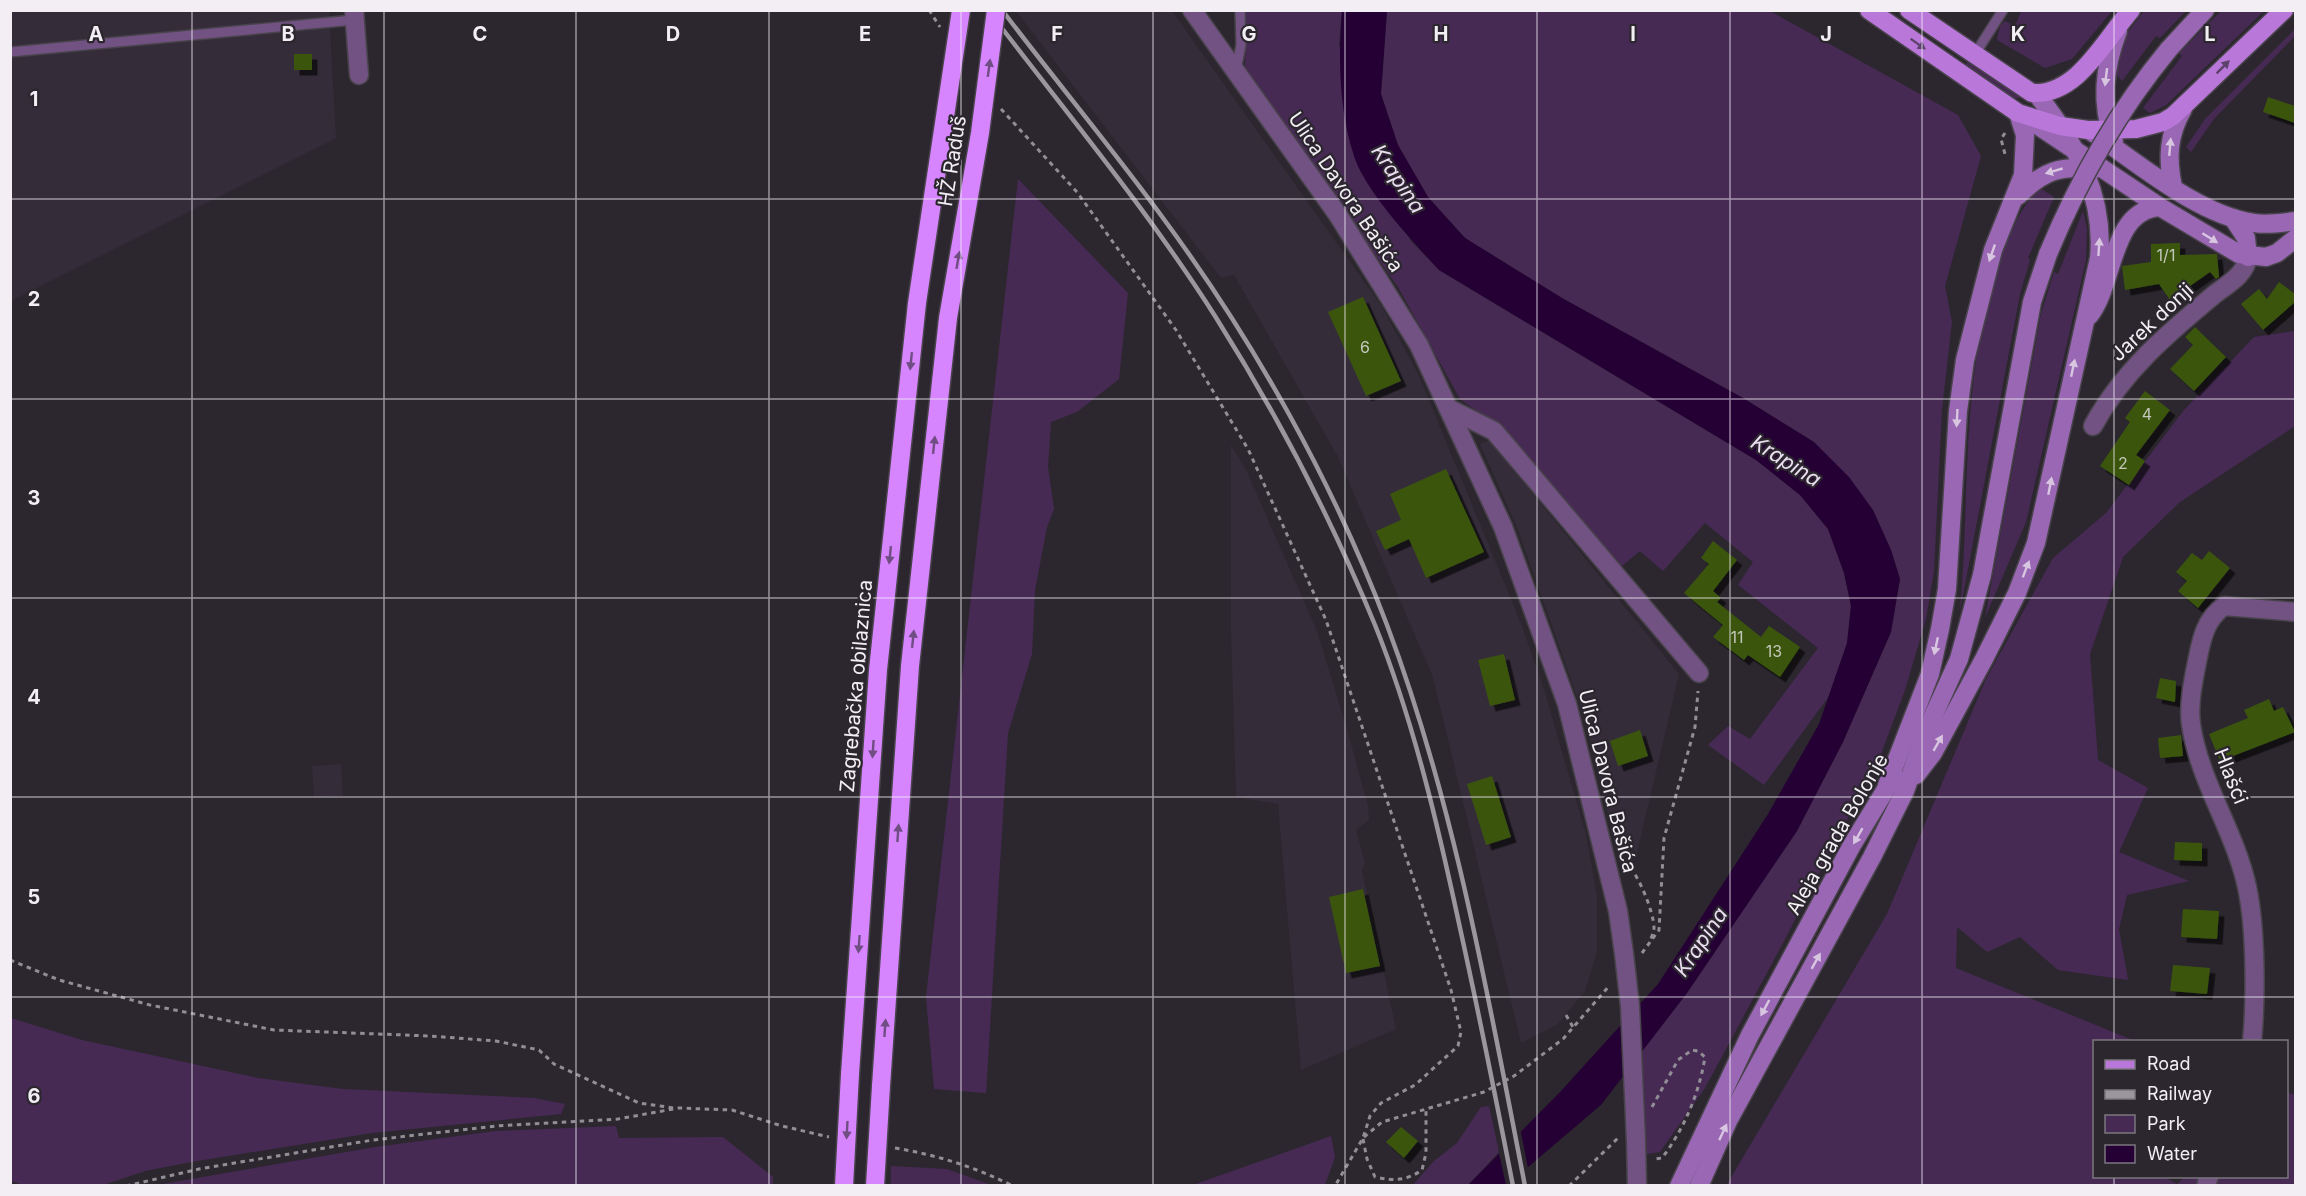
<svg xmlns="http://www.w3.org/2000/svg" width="2306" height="1196" font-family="Inter,sans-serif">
  <defs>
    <filter id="shadow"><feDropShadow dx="5.5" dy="5.5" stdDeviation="0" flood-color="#0009"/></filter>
  </defs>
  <rect width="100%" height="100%" fill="#2c272f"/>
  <!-- built -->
  <g fill="#352c3a">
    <path d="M 11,11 L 329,11 L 336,138 L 11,301 Z"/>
    <path d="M 1016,11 L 1172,11 L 1382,307 L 1419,376 L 1522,626 L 1544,689 L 1586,835 L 1597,896 L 1597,951 L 1585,991 L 1558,1024 L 1521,1043 L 1433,677 L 1338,457 L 1234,275 L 1221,278 Z"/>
    <path d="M 1489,440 L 1679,674 L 1637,853 L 1613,833 L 1586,722 L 1517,527 L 1480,444 Z"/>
    <path d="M 1231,445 L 1247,472 L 1317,631 L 1346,726 L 1368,806 L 1369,820 L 1356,830 L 1365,863 L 1362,871 L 1396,1029 L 1301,1070 L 1278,804 L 1236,797 L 1231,628 Z"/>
    <path d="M 341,764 L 343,796 L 314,797 L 312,766 Z"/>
  </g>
  <!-- green -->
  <g fill="#462a54">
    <path d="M 2222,10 L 2264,11 L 2166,105 L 2150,113 L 2143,108 L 2182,56 L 2179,53 Z"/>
    <path d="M 1246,11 L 1342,11 L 1339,45 L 1410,240 L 1439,270 L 1756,460 L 1800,495 L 1828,529 L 1844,573 L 1851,606 L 1847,643 L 1829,696 L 1764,785 L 1708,745 L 1728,726 L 1750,739 L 1818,648 L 1738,585 L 1753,562 L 1705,523 L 1663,571 L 1640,551 L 1616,571 L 1498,421 L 1489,420 L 1460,399 L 1398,287 L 1245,72 Z"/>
    <path d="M 1387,11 L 1770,11 L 1958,115 L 1981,156 L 1945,286 L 1952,322 L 1942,409 L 1934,571 L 1926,619 L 1905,690 L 1881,754 L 1783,943 L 1705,1088 L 1660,1152 L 1647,1154 L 1642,1051 L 1687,993 L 1797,831 L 1843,742 L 1891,632 L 1900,579 L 1891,550 L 1873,510 L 1814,442 L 1743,398 L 1562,298 L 1465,238 L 1428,197 L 1398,145 L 1381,94 Z"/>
    <path d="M 2021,11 L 2021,10 L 2112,11 L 2072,59 L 2045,68 L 1997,40 L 2000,26 L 2005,21 L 2015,26 Z"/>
    <path d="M 2144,11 L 2186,11 L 2160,38 L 2156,36 L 2122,81 L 2112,69 L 2122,40 Z"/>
    <path d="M 2295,29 L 2295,36 L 2214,119 L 2191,152 L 2186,147 L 2205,119 Z"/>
    <path d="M 1969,61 L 2021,95 L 2023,98 L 2013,98 L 1965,65 Z"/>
    <path d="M 1018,179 L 1128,293 L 1119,379 L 1077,412 L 1051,422 L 1048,467 L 1054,509 L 1047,527 L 1035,590 L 1032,654 L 1008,733 L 986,1093 L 934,1089 L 926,997 Z"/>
    <path d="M 2038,190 L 2043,190 L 2054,197 L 2028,258 L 2030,260 L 2020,294 L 1960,611 C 1971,491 1959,368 2003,253 C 2012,230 2020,208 2038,190 Z"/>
    <path d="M 2083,211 L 2087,229 L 2086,260 L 2026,522 L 1985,618 L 2041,314 L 2054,272 L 2058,274 Z"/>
    <path d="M 2295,331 L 2295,426 L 2180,502 L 2123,557 L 2090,654 L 2098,760 L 2148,788 L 2119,852 L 2189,881 L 2127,895 L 2119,929 L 2128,980 L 2058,970 L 2020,937 L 1987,952 L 1957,927 L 1956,968 L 2135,1041 L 2094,1042 L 2094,1176 L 2164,1177 L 2177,1184 L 2185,1177 L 2286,1176 L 2287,1092 L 2295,1095 L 2295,1185 L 1726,1186 L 1887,914 L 1986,679 L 2053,558 L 2106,513 L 2184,410 L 2254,337 Z"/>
    <path d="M 11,1018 L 82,1040 L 258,1078 L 343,1089 L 534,1098 L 565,1104 L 561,1114 L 372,1133 L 197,1161 L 145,1171 L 103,1185 L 23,1185 L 11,1181 Z"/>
    <path d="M 1489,1106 L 1499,1152 L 1468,1185 L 1412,1186 L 1434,1161 L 1457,1143 L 1481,1107 Z"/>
    <path d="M 616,1126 L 619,1138 L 723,1137 L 773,1177 L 773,1185 L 157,1185 L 375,1147 L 496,1131 Z"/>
    <path d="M 1331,1136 L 1335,1157 L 1325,1185 L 1193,1185 Z"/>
    <path d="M 891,1166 L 947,1169 L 991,1185 L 891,1185 Z"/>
  </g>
  <!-- water -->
  <path fill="#250034" d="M 1342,11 L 1387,11 L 1381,94 L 1398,145 L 1428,197 L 1465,238 L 1562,298 L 1743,398 L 1814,442 L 1849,477 L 1873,510 L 1891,550 L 1900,579 L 1891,632 L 1843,742 L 1797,831 L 1687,993 L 1601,1105 L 1507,1185 L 1468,1185 L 1561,1091 L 1658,984 L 1768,814 L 1819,724 L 1847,643 L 1851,606 L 1844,573 L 1828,529 L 1800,495 L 1756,460 L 1439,270 C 1413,242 1365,191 1354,156 C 1339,110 1338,58 1342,11 Z"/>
  <!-- pier -->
  <path fill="#2c272f" d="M 1520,1128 L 1529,1173 L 1512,1186 L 1506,1185 L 1498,1149 Z"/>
  <!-- building -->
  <g fill="#3a550f" filter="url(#shadow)">
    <rect x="294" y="54" width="18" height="16"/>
    <path d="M 2268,97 L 2295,106 L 2295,123 L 2263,112 Z"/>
    <path d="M 2180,243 L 2180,255 L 2217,254 L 2219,277 L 2216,279 L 2210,272 L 2170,300 L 2159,284 L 2125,290 L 2122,266 L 2151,262 L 2151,244 Z"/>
    <path d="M 2279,282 L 2295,294 L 2295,302 L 2263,330 L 2241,304 L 2259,289 L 2267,299 Z"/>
    <path d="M 1363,297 L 1401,381 L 1366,396 L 1328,312 Z"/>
    <path d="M 2195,327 L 2226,357 L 2194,391 L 2170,369 L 2193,345 L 2185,337 Z"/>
    <path d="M 2145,391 L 2170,410 L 2136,455 L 2145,461 L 2129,485 L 2100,466 L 2130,422 L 2125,418 Z"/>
    <path d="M 1446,469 L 1484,552 L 1426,578 L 1409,539 L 1385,550 L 1376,531 L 1401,520 L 1390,494 Z"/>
    <path d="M 1713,541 L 1737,560 L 1713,591 L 1721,598 L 1717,602 L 1761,637 L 1769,626 L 1800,647 L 1780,677 L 1748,655 L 1744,660 L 1713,637 L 1723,625 L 1684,593 L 1709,564 L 1701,558 Z"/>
    <path d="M 2209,551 L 2230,568 L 2198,608 L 2178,591 L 2187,581 L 2176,572 L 2192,553 L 2202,560 Z"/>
    <path d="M 1504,654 L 1515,700 L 1490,706 L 1478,660 Z"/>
    <path d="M 2160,678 L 2176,681 L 2175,702 L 2156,698 Z"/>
    <path d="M 2269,699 L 2274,711 L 2283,707 L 2295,732 L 2220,761 L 2209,734 L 2248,718 L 2244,710 Z"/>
    <path d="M 1640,730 L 1648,756 L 1618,766 L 1610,741 Z"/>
    <path d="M 2181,735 L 2183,756 L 2160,758 L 2158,738 Z"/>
    <path d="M 1492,776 L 1511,837 L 1486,845 L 1467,784 Z"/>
    <path d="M 2175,842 L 2202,843 L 2202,861 L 2174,860 Z"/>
    <path d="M 1363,889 L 1380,966 L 1346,973 L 1329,897 Z"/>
    <path d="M 2183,909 L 2219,911 L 2217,939 L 2181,937 Z"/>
    <path d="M 2173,965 L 2210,968 L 2207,994 L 2170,991 Z"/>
    <path d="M 1401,1127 L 1418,1141 L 1404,1158 L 1386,1142 Z"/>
  </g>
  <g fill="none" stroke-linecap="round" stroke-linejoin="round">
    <!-- lane casing -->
    <g stroke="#48434b" stroke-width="12">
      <g id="lane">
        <path d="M 10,52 L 354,20"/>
        <path d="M 1975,54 L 2003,10"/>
        <path d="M 1236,70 L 1241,45 L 1240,10"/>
      </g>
    </g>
    <!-- street casing -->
    <g stroke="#48434b" stroke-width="21">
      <g id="street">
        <path d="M 354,10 L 359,75"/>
        <path d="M 1192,10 L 1338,215 L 1419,345 L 1503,527 L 1567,704 L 1618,911 L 1624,954"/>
        <path d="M 1448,408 L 1494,431 L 1699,673"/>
        <path d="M 2093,426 C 2122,372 2168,333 2215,294 C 2228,284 2245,275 2248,257"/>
        <path d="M 2252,1042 C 2256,999 2256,929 2247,887 C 2235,831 2199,781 2191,724 C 2188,704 2194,677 2198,657 C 2202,637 2206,619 2224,606 L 2296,612"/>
        <path d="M 1636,1141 L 1637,1186"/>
        <path d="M 2206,1186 L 2209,1176"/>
      </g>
    </g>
    <!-- secondary casing -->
    <g stroke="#48434b" stroke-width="21">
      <g id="secondary">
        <path d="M 2169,49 L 2205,10"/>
        <path d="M 2025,117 L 2160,207 L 2239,254 L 2266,257 L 2277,253 L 2296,238"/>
        <path d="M 2092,132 C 2138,163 2198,215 2254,223 C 2268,225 2282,223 2296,221"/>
        <path d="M 2114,141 C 2100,103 2104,68 2118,31"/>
        <path d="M 2173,187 C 2167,158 2168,135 2183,109"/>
        <path d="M 2018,196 C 2043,171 2060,165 2095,169"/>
        <path d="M 2233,218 L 2246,238 L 2248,257"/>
        <path d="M 2089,316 C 2115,284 2110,210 2160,207"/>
        <path d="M 1916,775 L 1933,753 L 1984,659 L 2017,593 L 2036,543 L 2099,258 C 2105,196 2076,144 2039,97"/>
        <path d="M 1887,785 L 1930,674 L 1940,629 L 1947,589 L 1958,411 L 1965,360 L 1993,250 L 2023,175 L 2025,135 L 2018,113"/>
        <path d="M 1679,1186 L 1750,1035 L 1852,845 L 1894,776"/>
        <path d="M 1699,1186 L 1728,1121 L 1872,857 L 1905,791 L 1925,734 L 1959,659 L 1982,575 L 2032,302 L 2048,254"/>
      </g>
    </g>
    <!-- primary casing -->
    <g stroke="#48434b" stroke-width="21">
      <g id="primary">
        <path d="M 1869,10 L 2018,113 L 2060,126 L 2088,130 L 2136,129 L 2163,122 L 2173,116 L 2284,10"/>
        <path d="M 1909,10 L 2032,93 C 2077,96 2104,41 2131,10"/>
      </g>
    </g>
    <!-- highway casing -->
    <g stroke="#48434b" stroke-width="21">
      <g id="highway">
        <path d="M 850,1074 L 878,670 L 917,303"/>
        <path d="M 881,1086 L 910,666 L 948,318"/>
      </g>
    </g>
    <!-- path -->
    <g stroke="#928e95" stroke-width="3" stroke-dasharray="4.5 4.5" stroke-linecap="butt">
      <path d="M 929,10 L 940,27"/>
      <path d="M 1001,109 L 1077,192 L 1176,330 L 1248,449 L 1326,620 L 1451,990 L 1461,1032 L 1458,1046 L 1415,1085 L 1381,1103 L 1370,1116 L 1363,1138 L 1335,1186"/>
      <path d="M 2005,133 L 2001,139 L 2005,154"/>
      <path d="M 1624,861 C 1637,870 1654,912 1654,928 C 1654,932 1651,938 1650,942"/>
      <path d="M 1642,953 L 1659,930 L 1664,838 L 1695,727 L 1698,691"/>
      <path d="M 10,960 L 59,980 L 150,1005 L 274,1030 L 430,1036 L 496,1041 L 539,1050 L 554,1064 L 639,1103 L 674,1108"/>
      <path d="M 1566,1015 L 1573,1027"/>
      <path d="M 1652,1107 L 1678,1060 L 1692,1050 L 1698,1051 L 1705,1057 C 1699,1094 1684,1129 1662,1158 L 1654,1159"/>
      <path d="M 1364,1137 L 1382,1122 L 1484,1092 L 1514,1076 L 1563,1039 L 1610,985"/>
      <path d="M 1363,1139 L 1367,1159 L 1375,1177 C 1394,1181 1406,1181 1422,1170 L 1426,1153 L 1426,1108"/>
      <path d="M 895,1148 C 937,1155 975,1167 1013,1186"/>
      <path d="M 126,1186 L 199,1169 L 373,1140 L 496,1126 L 618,1119 L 679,1108 L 732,1110 L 782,1126 L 829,1137"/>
      <path d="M 1569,1186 L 1619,1137"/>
    </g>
    <!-- lane -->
    <use href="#lane" stroke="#715282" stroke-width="9"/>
    <!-- street -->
    <use href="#street" stroke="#715282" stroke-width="18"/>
    <!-- secondary -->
    <use href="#secondary" stroke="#9a67b4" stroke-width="18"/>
    <!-- primary -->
    <use href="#primary" stroke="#b977da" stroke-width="18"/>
    <!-- highway -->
    <use href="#highway" stroke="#d685fe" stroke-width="18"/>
    <!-- rail -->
    <g stroke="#9b969d" stroke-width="4.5">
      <path d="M 988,10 C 1065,111 1147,209 1215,316 C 1277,414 1331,518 1375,625 C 1414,722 1438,826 1460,928 C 1479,1014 1496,1099 1513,1186"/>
      <path d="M 1002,10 C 1055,80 1111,147 1163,218 C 1254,341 1333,482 1387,625 C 1455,805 1488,997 1525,1186"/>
    </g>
    <!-- street-bridge casing -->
    <g stroke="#48434b" stroke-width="21" stroke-linecap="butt">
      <path id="street-bridge" d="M 1624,954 L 1630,1006 L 1636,1141"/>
    </g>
    <!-- secondary-bridge casing -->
    <g stroke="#48434b" stroke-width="21" stroke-linecap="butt">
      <path id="secondary-bridge" d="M 2048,254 C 2079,179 2117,112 2169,49"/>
    </g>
    <!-- highway-bridge casing -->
    <g stroke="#48434b" stroke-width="21" stroke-linecap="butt">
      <g id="highway-bridge">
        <path d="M 917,303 L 961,10"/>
        <path d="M 948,318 L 980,133 L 996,10"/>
        <path d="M 844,1186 L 850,1074"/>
        <path d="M 875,1186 L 881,1086"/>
      </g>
    </g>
    <!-- street-bridge -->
    <use href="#street-bridge" stroke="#715282" stroke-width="18"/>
    <!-- secondary-bridge -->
    <use href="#secondary-bridge" stroke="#9a67b4" stroke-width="18"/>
    <!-- highway-bridge -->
    <use href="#highway-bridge" stroke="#d685fe" stroke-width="18"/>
  </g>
  <!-- one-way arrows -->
  <defs><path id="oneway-solid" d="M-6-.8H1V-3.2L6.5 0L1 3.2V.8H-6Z" transform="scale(1.5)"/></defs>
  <g fill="#5d436b">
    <use href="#oneway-solid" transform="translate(1918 44) rotate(35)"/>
    <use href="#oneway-solid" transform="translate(2223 67) rotate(-45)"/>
  </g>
  <g fill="#704d82">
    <use href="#oneway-solid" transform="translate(989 68) rotate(-82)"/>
    <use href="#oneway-solid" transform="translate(958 260) rotate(-80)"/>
    <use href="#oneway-solid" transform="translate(911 361) rotate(96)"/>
    <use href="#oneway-solid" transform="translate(934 445) rotate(-84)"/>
    <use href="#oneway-solid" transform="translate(890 555) rotate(96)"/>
    <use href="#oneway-solid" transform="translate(913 639) rotate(-84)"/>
    <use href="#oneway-solid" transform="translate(873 749) rotate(94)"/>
    <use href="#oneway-solid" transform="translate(898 833) rotate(-86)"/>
    <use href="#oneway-solid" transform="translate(859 944) rotate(94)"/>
    <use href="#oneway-solid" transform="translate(885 1028) rotate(-86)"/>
    <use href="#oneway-solid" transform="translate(847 1130) rotate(93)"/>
  </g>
  <g fill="#d8c6e1">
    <use href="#oneway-solid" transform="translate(2106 77) rotate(97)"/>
    <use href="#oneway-solid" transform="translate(2170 147) rotate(-85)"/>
    <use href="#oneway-solid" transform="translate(2054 171) rotate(164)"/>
    <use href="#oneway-solid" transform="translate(2210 238) rotate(32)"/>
    <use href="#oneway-solid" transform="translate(2099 247) rotate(-86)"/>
    <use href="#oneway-solid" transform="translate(1992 253) rotate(109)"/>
    <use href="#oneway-solid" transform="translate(2073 368) rotate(-78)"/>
    <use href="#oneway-solid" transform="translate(1957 418) rotate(93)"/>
    <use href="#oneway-solid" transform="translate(2050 486) rotate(-79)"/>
    <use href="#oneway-solid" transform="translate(2026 569) rotate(-69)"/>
    <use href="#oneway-solid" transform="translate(1936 646) rotate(102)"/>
    <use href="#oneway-solid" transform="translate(1938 743) rotate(-60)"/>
    <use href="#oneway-solid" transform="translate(1858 836) rotate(120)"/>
    <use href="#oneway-solid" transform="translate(1816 961) rotate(-61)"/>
    <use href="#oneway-solid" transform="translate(1765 1008) rotate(118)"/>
    <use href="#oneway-solid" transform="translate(1723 1132) rotate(-65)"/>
  </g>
  <!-- grid -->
  <path fill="none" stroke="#f2eef4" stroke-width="1.5" stroke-opacity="0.55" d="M 192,10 L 192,1186M 384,10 L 384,1186M 576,10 L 576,1186M 769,10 L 769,1186M 961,10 L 961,1186M 1153,10 L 1153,1186M 1345,10 L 1345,1186M 1537,10 L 1537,1186M 1730,10 L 1730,1186M 1922,10 L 1922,1186M 2114,10 L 2114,1042M 10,199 L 2296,199M 10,399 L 2296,399M 10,598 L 2296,598M 10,797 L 2296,797M 10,997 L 2296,997M 2114,1176 L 2114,1186"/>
  <g text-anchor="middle" stroke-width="4.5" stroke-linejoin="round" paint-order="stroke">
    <!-- number labels -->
    <g font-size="16" fill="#c4c8bb">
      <text x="2166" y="261">1/1</text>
      <text x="1365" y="353">6</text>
      <text x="2147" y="420">4</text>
      <text x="2123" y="469">2</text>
      <text x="1737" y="643">11</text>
      <text x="1774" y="657">13</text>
    </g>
    <!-- street labels -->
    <g font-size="20" fill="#f2eef4" stroke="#2c272f">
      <text transform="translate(952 161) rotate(-81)" y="7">HŽ Raduš</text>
      <text transform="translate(1346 192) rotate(56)" y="7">Ulica Davora Bašića</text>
      <text transform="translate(2152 322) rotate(-43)" y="7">Jarek donji</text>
      <text transform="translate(856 686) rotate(-85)" y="7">Zagrebačka obilaznica</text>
      <text transform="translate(2231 776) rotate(68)" y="7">Hlašći</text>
      <text transform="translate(1608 781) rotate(76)" y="7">Ulica Davora Bašića</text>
      <text transform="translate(1837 834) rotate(-60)" y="7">Aleja grada Bolonje</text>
    </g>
    <!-- water labels -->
    <g font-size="21" font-style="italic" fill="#ebdef2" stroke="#2c272f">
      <text transform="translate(1398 179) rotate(56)" y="7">Krapina</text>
      <text transform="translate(1786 461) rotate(32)" y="7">Krapina</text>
      <text transform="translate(1701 942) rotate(-56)" y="7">Krapina</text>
    </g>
  </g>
  <g font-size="20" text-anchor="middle" font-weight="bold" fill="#f2eef4" stroke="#2c272f" stroke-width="4.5" stroke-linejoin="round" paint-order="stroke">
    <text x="96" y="41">A</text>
    <text x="288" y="41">B</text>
    <text x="480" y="41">C</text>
    <text x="673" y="41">D</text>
    <text x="865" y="41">E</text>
    <text x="1057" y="41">F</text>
    <text x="1249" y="41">G</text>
    <text x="1441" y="41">H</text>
    <text x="1633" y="41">I</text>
    <text x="1826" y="41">J</text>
    <text x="2018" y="41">K</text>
    <text x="2210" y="41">L</text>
    <text x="34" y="106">1</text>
    <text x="34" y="306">2</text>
    <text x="34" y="505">3</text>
    <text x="34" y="704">4</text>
    <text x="34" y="904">5</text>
    <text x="34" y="1103">6</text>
  </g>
  <!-- border -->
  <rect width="2306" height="1196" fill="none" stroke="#f2eef4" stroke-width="24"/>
  <!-- legend -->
  <rect x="2093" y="1040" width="195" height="138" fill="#2c272f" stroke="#7b777e" stroke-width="1.5"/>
  <rect x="2105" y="1060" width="30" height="9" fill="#b977da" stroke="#7b777e" stroke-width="1.5"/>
  <text x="2147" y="1070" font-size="18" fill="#f2eef4">Road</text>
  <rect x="2105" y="1090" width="30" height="9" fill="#9b969d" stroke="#7b777e" stroke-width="1.5"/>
  <text x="2147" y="1100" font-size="18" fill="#f2eef4">Railway</text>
  <rect x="2105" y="1115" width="30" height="18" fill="#462a54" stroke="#7b777e" stroke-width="1.5"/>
  <text x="2147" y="1130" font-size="18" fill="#f2eef4">Park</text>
  <rect x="2105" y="1145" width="30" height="18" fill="#250034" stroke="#7b777e" stroke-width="1.5"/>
  <text x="2147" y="1160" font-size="18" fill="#f2eef4">Water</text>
</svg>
